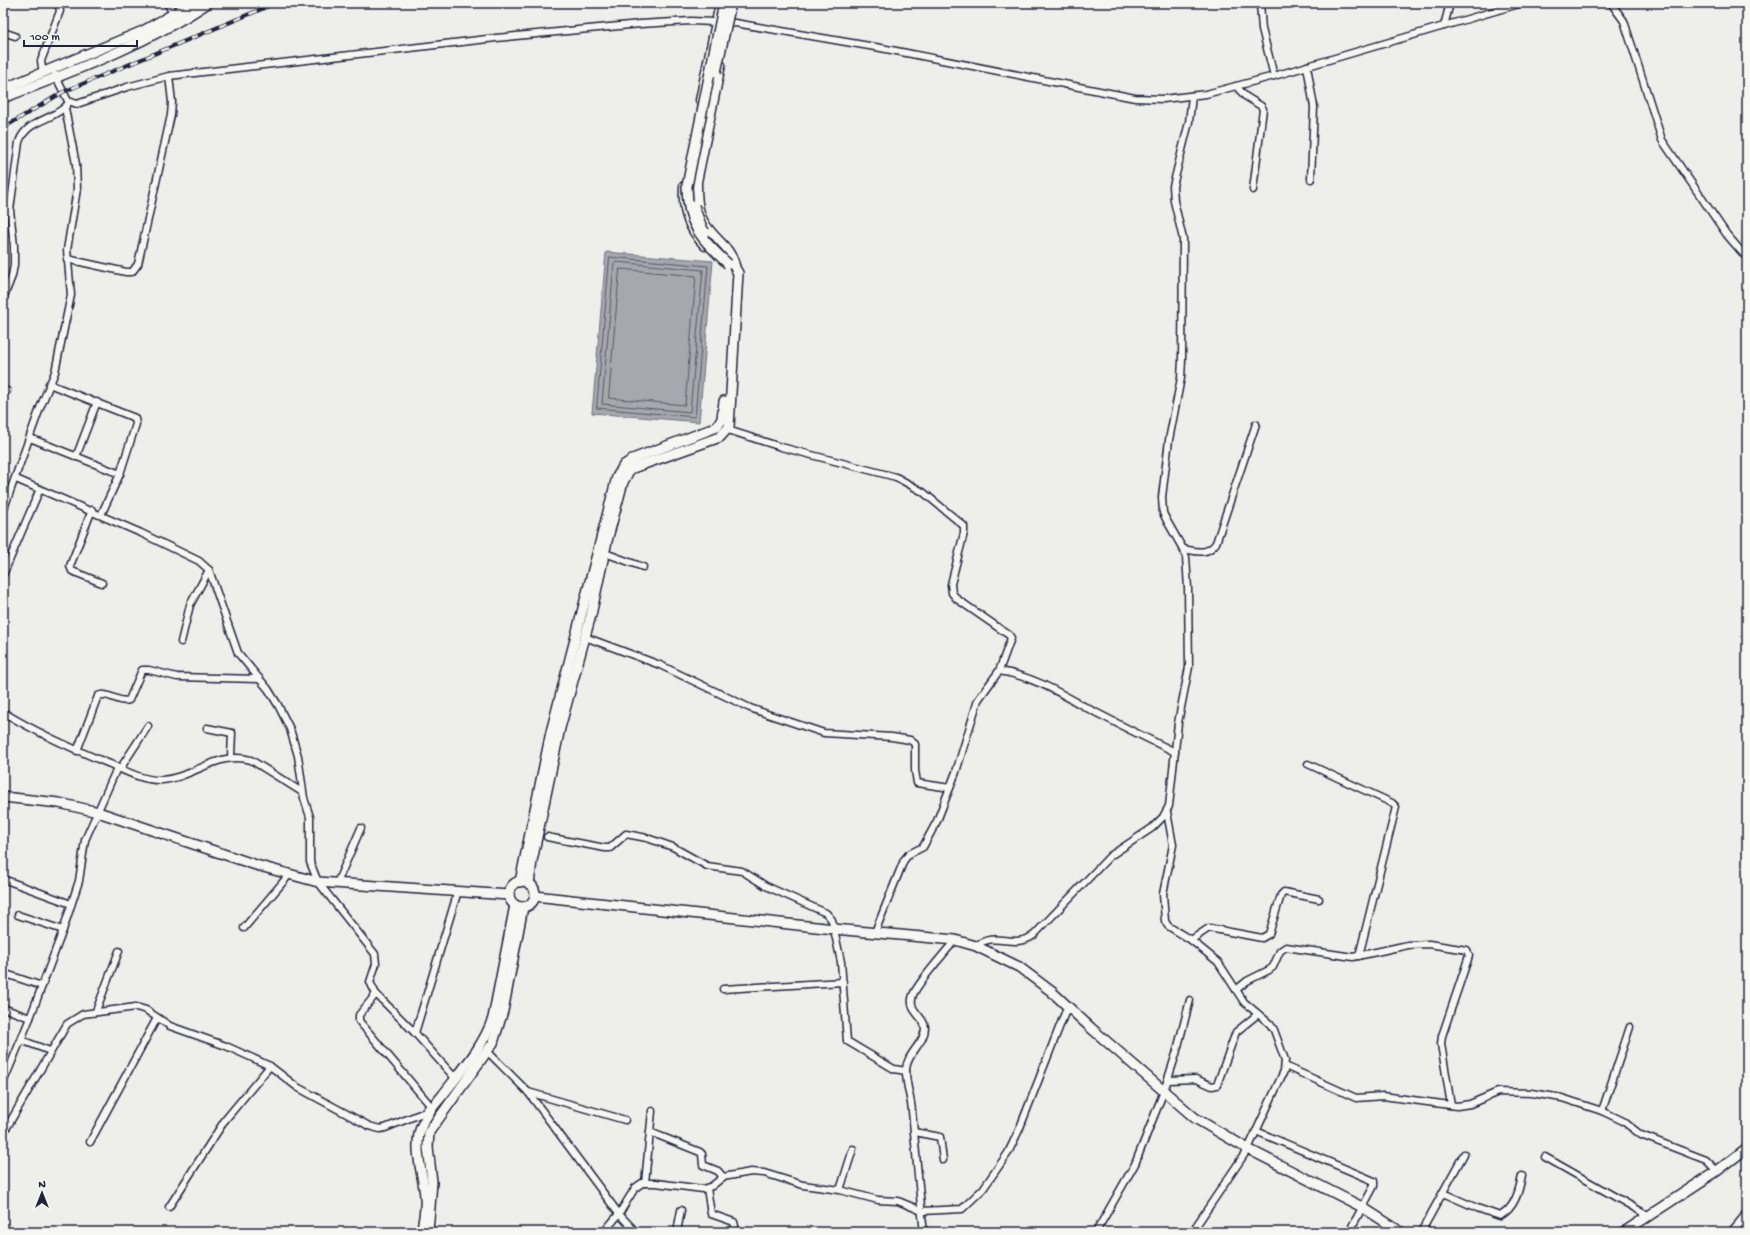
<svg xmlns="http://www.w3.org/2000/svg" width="1750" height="1235" font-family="'Gochi Hand',sans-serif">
  <rect width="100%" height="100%" fill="#eeeeeb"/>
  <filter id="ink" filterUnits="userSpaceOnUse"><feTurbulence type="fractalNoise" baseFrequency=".025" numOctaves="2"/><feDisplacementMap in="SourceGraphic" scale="8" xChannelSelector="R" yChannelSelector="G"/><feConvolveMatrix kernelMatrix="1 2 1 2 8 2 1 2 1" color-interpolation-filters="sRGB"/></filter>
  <g filter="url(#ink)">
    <!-- water -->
    <path fill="#a7a7af" stroke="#727281" d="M 606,252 L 713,261 L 699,422 L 592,413 Z"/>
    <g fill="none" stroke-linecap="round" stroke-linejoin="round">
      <!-- shore -->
      <g stroke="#575769" stroke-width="1">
        <path d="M 610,257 L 708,266 L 695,417 L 597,408 Z"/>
        <path d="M 616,262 L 703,270 L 690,412 L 602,404 L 614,264 Z"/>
        <path d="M 620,269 L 696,276 L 685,405 L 609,398 Z"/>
      </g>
      <!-- street casing -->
      <g stroke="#22223b" stroke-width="9">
        <g id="street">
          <path d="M 167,3 L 174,15"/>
          <path d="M 1260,3 L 1262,29 L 1274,76"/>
          <path d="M 1611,3 L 1624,21 L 1662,140 L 1727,235 L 1747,258"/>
          <path d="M 1444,26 L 1450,3"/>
          <path d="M 3,32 L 15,36"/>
          <path d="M 1307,66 L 1314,107 L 1311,179"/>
          <path d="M 43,74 L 41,61 L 60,11 L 59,6 L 56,3"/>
          <path d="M 55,75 L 68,101 L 77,104 L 127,87 L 169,76 L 496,38 L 640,24 L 691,21 L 735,23 L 881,48 L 1135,98 L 1163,99 L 1206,94 L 1274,76 L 1522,3"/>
          <path d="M 1236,86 L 1245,96 L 1261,106 L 1263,109 L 1253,190"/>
          <path d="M 67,259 L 126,272 L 132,272 L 138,264 L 171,115 L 172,102 L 169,76"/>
          <path d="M 3,299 L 12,276 L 14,265 L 14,246 L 10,210 L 19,142 C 27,119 53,121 67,105"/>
          <path d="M 49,384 L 135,418 L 136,424 L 120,474 L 101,515"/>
          <path d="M 3,390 L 7,391"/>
          <path d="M 728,430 L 781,447 L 896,477 L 923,492 L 964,526 L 964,533 L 951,584 L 952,593 L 957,599 L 1009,635 L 1011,638 L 999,671 L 978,700 L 956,772 L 937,821 L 923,847 L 909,854 L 904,860 L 875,932"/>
          <path d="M 30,438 L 120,474"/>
          <path d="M 76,457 L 97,402"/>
          <path d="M 16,479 L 141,533 L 199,561 L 209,570 L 238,653 L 268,689 L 278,705 L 290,729 L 298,756 L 304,798 L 310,817 L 310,862 L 318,882 L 375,954 L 376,964 L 370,982 L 376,994 L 415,1033 L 455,1078"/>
          <path d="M 92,510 L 70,566 L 72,571 L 102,583"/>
          <path d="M 3,511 L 40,408 L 55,372 L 71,295 L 67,250 L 77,189 L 76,164 L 65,108"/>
          <path d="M 1183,549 C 1196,551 1207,556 1216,543 L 1256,424"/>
          <path d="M 605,553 L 643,567"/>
          <path d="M 3,575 L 40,489"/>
          <path d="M 585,637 L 660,665 L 750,708 L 770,715 L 824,733 L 892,737 L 910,740 L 915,744 L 915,770 L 917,783 L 950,788"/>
          <path d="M 181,642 L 190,605 L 209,570"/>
          <path d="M 999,671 C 1033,676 1060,693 1089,709 C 1118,724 1146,738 1175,752"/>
          <path d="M 3,712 C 37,733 73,749 110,764 C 125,771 144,781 162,780 C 193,778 219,750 251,760 L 302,792"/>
          <path d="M 207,728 L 232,733 L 231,757"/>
          <path d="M 77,751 L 98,696 C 108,691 119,704 129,700 L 142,670 L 149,670 L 177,677 L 259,679"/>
          <path d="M 1308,764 L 1392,803 L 1396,807 L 1359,956"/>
          <path d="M 120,769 L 148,726"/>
          <path d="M 1167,812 L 1173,845 L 1163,894 L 1165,921 L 1168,926 L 1191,940 L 1218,962 L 1244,1002 L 1270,1024 L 1274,1030 L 1285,1060 L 1284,1071 L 1248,1149 L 1192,1232"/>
          <path d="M 547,837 L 605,848 L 610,848 L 626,834 L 647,838 L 673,847 L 707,866 L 742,871 L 766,886 L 826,913 L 832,920 L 841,962 L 847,1041 L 894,1069 L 906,1071"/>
          <path d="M 3,879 L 71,904"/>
          <path d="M 337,883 L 361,828"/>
          <path d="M 18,915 L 63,930"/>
          <path d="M 244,928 L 289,875"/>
          <path d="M 1191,940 L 1209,928 L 1262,938 L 1269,934 L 1281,895 L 1284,892 L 1319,899"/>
          <path d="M 976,946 C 996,930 1013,950 1034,935 L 1110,856 L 1152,828 L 1163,817 L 1169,806 L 1178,723 L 1189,667 L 1188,588 L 1186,557 L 1183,549 L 1167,521 L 1163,513 L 1162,497 L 1169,440 L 1181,378 L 1182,360 L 1183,239 L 1174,201 L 1173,186 L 1189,122 L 1192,96"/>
          <path d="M 3,973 L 42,986"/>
          <path d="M 723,989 L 843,982"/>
          <path d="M 1236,990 L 1247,981 L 1269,970 L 1273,967 L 1280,951 L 1286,947 L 1353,957 L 1408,945 L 1429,944 L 1467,950 L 1469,956 L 1442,1036 L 1441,1044 L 1451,1105"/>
          <path d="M 3,1008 L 30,1018"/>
          <path d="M 96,1011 L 119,951"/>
          <path d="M 415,1033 L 458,891"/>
          <path d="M 21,1040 L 50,1051"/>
          <path d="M 487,1051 L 528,1092 L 619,1214 L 636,1232"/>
          <path d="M 1285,1066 L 1356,1098 L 1383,1096 L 1457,1106 L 1470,1104 L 1498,1092 L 1532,1093 L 1562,1098 L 1602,1111 L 1623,1121 L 1641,1135 L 1706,1160 L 1717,1171"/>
          <path d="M 1168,1080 L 1196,1079 L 1212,1086 L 1217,1085 L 1236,1032 L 1258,1014"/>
          <path d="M 3,1083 L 30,1018 L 63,930 L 79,881 L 85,840 L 117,768"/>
          <path d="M 528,1092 L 625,1120"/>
          <path d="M 1602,1111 L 1630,1027"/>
          <path d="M 1256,1131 L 1374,1181 L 1374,1186 L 1349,1232"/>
          <path d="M 650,1132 L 700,1152 L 702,1154 L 703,1165 L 718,1171 L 723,1177"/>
          <path d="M 914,1132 L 940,1137 L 943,1160"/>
          <path d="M 3,1134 L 67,1024 L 83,1014 L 136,1007 L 146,1010 L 170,1026 L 226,1046 L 270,1066 L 297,1087 L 369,1126 L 380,1129 L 385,1128 L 425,1112 L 430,1105 L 359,1021 L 359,1015 L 376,994"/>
          <path d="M 90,1142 L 157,1018"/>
          <path d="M 1545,1157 L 1649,1216"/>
          <path d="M 645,1183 L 652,1111"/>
          <path d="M 707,1188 L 711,1214 L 734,1222 L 735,1226 L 732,1232"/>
          <path d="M 840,1190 L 853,1149"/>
          <path d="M 1443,1193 L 1477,1208 L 1500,1216 C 1515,1208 1519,1191 1522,1176"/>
          <path d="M 169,1207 L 225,1120 L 270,1066"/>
          <path d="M 604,1232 L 619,1214 L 635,1188 L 642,1183 L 656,1183 L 703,1189 L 712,1186 L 723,1177 L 751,1172 L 764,1173 L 803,1185 L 840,1190 L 878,1200 L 898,1201 L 922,1211 L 962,1209 L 983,1189 L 1008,1153 L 1019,1130 L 1068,1005"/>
          <path d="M 677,1232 L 681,1210"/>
          <path d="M 924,1232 C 919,1192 916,1151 912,1111 C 911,1097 905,1082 906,1069 C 907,1053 925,1043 925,1028 C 925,1016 907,1012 913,995 C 918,982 945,953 955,940"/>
          <path d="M 1096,1232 L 1135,1164 L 1164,1091 L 1176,1054 L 1190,1000"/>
          <path d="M 1421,1232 L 1464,1154"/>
          <path d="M 1731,1232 L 1747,1213"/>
        </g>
      </g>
      <!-- secondary casing -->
      <g stroke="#22223b" stroke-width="11">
        <g id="secondary">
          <path d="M 721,65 L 697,182 C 697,195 697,210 704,222 C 713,238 731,247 735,265"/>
          <path d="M 700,100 L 720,3"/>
          <path d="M 684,186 C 682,211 688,228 705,246"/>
        </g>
      </g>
      <!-- primary casing -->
      <g stroke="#22223b" stroke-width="12">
        <g id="primary">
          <path d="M 3,89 L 143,31 L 193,3"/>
          <path d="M 3,98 C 73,71 145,45 208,3"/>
          <path d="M 3,797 L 59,803 L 98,812 L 256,865 L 318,882 L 509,895"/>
          <circle cx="522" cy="894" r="13"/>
          <path d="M 520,882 L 551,732 L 617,477 L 624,465 L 635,458 L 717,427 L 722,419 L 724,401"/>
          <path d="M 529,884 L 532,861 L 560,728 L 591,615 L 607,541 L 623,482 L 630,469 L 720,437 L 729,427 L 738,273 L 730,259"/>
          <path d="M 535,896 L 834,929 L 955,940 L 976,946 L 1019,967 L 1051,991 L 1091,1028 L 1195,1118 L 1248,1149 L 1362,1207 L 1401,1232"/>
          <path d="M 421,1232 C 424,1220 426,1208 425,1196 C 423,1173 413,1149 421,1127 C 426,1116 434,1105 442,1096 C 461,1071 483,1048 493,1018 L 515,905"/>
          <path d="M 428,1232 L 432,1182 L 428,1147 L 429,1132 L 493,1043 L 503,1011 L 523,907"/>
          <path d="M 1624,1232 L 1717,1171 L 1747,1148"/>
        </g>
      </g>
      <!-- street -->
      <use href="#street" stroke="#f6f6f2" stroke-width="6"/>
      <!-- secondary -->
      <use href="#secondary" stroke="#f6f6f2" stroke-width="8"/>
      <!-- primary -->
      <use href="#primary" stroke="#f6f6f2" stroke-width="9"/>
      <!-- rail casing -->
      <g stroke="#22223b" stroke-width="4">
        <path id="rail" d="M 3,128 L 63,92 L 276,3"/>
      </g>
      <!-- rail -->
      <use href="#rail" stroke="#f6f6f2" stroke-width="2.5" stroke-dasharray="8" stroke-linecap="butt"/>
      <!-- primary-bridge casing -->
      <g stroke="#22223b" stroke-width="12" stroke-linecap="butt">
        <g id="primary-bridge">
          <path d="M 724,3 L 687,186 C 687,225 701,238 728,264"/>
          <path d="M 716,72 L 731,3"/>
          <path d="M 694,206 L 702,228 L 705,232"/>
        </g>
      </g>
      <!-- primary-bridge -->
      <use href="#primary-bridge" stroke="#f6f6f2" stroke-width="9"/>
    </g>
  </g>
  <!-- margin -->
  <rect width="1750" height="1235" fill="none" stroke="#f6f6f2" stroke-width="16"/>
  <rect x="8" y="8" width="1734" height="1219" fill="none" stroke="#22223b" stroke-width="1.5" filter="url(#ink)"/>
  <!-- north arrow -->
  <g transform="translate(42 1193)" stroke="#f6f6f2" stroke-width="3" paint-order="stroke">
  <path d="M0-3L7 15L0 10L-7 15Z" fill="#22223b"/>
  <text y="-6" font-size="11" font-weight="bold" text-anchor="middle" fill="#22223b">N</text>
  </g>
  <!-- scale -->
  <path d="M24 40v6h113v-6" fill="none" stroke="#22223b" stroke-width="2"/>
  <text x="30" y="40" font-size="12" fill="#22223b" stroke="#f6f6f2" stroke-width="3" paint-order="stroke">100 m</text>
</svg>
